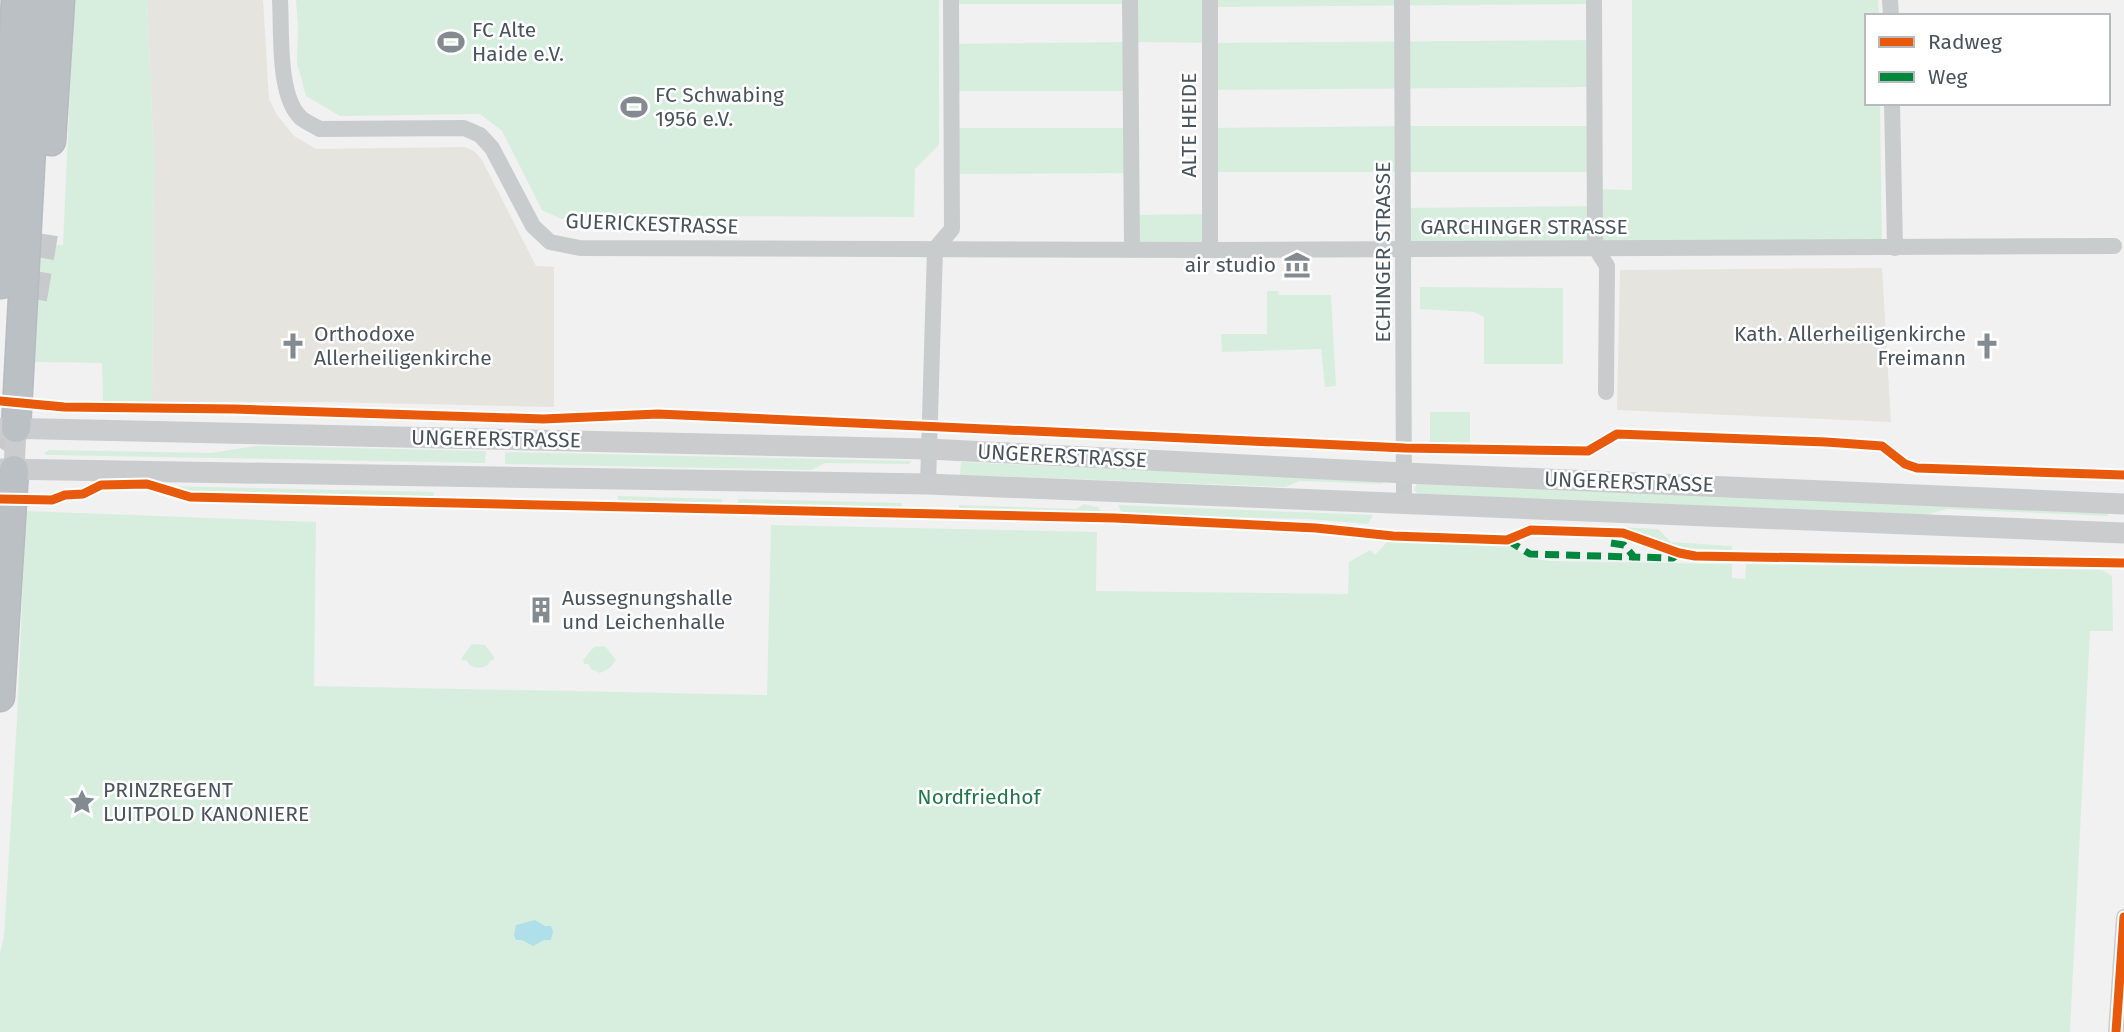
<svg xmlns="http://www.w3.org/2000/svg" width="2124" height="1032" font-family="'Fira Sans',sans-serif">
  <rect width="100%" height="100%" fill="#f1f1f1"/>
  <!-- commercial -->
  <g fill="#e5e4df">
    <path d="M 147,0 L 263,0 L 269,99 L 277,115 L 294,136 L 316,149 L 464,147 L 474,151 L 482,160 L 536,266 L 554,267 L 554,407 L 328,402 L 152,402 L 154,158 Z"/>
    <path d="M 1882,268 L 1891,422 L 1617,410 L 1620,270 Z"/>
  </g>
  <!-- green -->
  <g fill="#d7eedf">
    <path d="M 74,0 L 147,0 L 154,158 L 152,402 L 103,401 L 102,363 L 35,362 L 33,387 L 27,387 L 33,244 L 63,245 Z"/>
    <path d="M 296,0 L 939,0 L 939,145 L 915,169 L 914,217 L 702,216 L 561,219 L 542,210 L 502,131 L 480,114 L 340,116 L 306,96 L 297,63 L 298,27 Z"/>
    <path d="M 951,0 L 1594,0 L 1594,4 L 1210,7 L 1210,43 L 1594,40 L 1594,87 L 1210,90 L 1209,43 L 1131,42 L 1130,91 L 951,91 L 951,44 L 1130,42 L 1130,4 L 951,4 Z"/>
    <path d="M 1632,0 L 1878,0 L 1879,16 L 1867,16 L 1867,103 L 1880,103 L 1882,243 L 1404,248 L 1404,208 L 1594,206 L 1594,189 L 1632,190 Z"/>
    <path d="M 1403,126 L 1594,126 L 1594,172 L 1210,172 L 1210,128 Z"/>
    <path d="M 952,128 L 1130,128 L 1131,173 L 952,174 Z"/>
    <path d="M 1210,214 L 1210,250 L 1132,250 L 1132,215 Z"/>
    <path d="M 1420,287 L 1563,288 L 1563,364 L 1484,364 L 1484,317 L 1474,312 L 1420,309 Z"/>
    <path d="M 1267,291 L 1278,291 L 1279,295 L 1331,295 L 1336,386 L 1325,387 L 1321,349 L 1222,352 L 1221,334 L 1267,334 Z"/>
    <path d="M 33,407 L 153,409 L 151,414 L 52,413 L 40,411 Z"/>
    <rect x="1430" y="412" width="40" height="30"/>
    <path d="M 255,446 L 265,446 L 486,451 L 485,463 L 47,455 L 44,453 L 49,450 L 211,453 Z"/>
    <path d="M 505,452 L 911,461 L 909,464 L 825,463 L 811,470 L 505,464 Z"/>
    <path d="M 961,462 L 1380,481 L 1383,482 L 1382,484 L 1300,481 L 1285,487 L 960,475 Z"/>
    <path d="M 1417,483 L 2107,511 L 2108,516 L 1947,509 L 1926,515 L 1418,494 L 1414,490 Z"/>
    <path d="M 166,486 L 434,492 L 433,498 L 189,494 Z"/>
    <path d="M 618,496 L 722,499 L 721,506 L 618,504 Z"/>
    <path d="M 738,499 L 902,503 L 901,510 L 738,507 Z"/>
    <path d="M 1083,504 L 1098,507 L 1103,515 L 959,510 L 959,505 L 1077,509 Z"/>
    <path d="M 1118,505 L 1373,515 L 1368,524 L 1308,519 L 1123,515 Z"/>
    <path d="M 26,511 L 316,522 L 314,686 L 767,695 L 771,525 L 1097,532 L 1096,591 L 1348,594 L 1349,562 L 1370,550 L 1375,555 L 1388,541 L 1507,544 L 1530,558 L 1549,561 L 1732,564 L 1732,578 L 1745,579 L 1746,564 L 2102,570 L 2112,576 L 2113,631 L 2090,631 L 2070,1032 L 0,1032 L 0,953 L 4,937 L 17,720 Z"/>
    <path d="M 1529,523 L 1658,529 L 1671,542 L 1732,546 L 1732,550 L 1675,548 L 1625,530 L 1528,527 Z"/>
    <path d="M 472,644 L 485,645 L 494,657 L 494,660 L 490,661 L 488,665 C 479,670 472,669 466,660 L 462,661 L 462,657 Z"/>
    <path d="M 605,646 L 616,660 L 610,668 L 600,673 L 591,669 L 588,664 L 584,664 L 583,660 L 594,647 Z"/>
  </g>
  <!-- water -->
  <path fill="#afdfe9" d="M 535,920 L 545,926 L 551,926 L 553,931 L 551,940 L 544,940 L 533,946 L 522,940 L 516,940 L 514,935 L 516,925 Z"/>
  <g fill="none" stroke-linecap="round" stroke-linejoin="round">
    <!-- highway-tunnel -->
    <g stroke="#c7cacc" stroke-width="28" stroke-dasharray="28 14" stroke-linecap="butt">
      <path d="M 33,299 L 44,234"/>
      <path d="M 0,448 L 5,440 L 12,404"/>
    </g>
    <!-- highway casing -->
    <g stroke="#b7bbc0" stroke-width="31">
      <g id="highway">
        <path d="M 51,141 L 60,0"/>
        <path d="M 1,284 L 16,0"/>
        <path d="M 16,428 L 39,0"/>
        <path d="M 0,697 L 14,470"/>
      </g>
    </g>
    <!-- street -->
    <g stroke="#c9cccd" stroke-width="16">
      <path d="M 280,0 C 282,31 277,96 301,118 C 306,122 314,126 320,129 L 464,128 L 480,135 L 492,148 L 533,226 L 550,242 L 580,248 L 1210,250 L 2114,246"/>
      <path d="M 1130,0 L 1132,250"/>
      <path d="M 1210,0 L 1210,250"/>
      <path d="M 1402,0 L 1404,504"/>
      <path d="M 1594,0 L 1595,247 L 1607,266 L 1606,392"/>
      <path d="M 1890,0 L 1891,16"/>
      <path d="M 1892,103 L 1895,248"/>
      <path d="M 928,484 L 935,249 L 952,229 L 951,0"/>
      <path d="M 2116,1032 L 2124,917"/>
    </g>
    <!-- secondary -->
    <g stroke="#caccce" stroke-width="21">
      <path d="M 0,428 L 928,449 L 1405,473 L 2124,504"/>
      <path d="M 0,469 L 928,484 L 2124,533"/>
      <path d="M 14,470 L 16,428"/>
    </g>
    <!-- highway -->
    <use href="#highway" stroke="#bbc0c4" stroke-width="28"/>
    <!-- quiet -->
    <g stroke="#00873e" stroke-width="7" stroke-dasharray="14 7" stroke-linecap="butt">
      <path d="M 1507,540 L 1530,554 L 1634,557"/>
      <path d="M 1611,543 L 1624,545 L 1634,557 L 1673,558 L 1677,555"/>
    </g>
    <!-- cycleway casing -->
    <g stroke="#fff" stroke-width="13">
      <g id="cycleway">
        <path d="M 0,401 L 64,407 L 234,409 L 543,419 L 658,414 L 1405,448 L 1588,451 L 1617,434 L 1826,442 L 1882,446 L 1905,464 L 1917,468 L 2124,475"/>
        <path d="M 0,499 L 52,500 L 65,495 L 83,494 L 101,485 L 147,484 L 190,497 L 1115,518 L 1316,528 L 1393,536 L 1507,540 L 1531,530 L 1623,533 L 1679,553 L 1695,556 L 2124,563"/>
        <path d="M 2116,1032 L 2124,917"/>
      </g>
    </g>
    <!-- cycleway -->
    <use href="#cycleway" stroke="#e8590c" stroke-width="9"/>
  </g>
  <!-- icons -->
  <defs>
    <g id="stadium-bare" transform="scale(2.1)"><path d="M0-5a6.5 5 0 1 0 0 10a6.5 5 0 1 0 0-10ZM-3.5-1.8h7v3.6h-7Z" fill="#848b90" stroke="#fff" stroke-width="2.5" paint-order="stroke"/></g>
    <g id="museum-bare" transform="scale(2.1)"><path d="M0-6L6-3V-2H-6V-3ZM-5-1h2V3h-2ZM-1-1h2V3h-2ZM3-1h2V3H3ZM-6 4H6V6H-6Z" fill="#848b90" stroke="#fff" stroke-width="2.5" paint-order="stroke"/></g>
    <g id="church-bare" transform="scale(2.1)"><path d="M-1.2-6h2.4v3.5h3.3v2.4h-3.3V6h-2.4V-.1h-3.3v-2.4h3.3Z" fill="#848b90" stroke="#fff" stroke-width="2.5" paint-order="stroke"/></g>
    <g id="building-bare" transform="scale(2.1)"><path d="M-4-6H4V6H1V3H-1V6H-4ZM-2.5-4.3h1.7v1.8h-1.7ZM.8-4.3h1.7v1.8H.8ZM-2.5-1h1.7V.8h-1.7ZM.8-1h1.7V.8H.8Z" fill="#848b90" stroke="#fff" stroke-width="2.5" paint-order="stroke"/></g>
    <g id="sight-bare" transform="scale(2.1)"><path d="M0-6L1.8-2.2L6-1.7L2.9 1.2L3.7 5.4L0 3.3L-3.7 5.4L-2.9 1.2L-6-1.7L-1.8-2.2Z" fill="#848b90" stroke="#fff" stroke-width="2.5" paint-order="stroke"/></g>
  </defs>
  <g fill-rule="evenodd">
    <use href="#stadium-bare" x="451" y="42"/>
    <use href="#stadium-bare" x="634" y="107"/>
    <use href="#museum-bare" x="1297" y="265"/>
    <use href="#church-bare" x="293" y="346"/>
    <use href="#church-bare" x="1987" y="346"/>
    <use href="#building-bare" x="541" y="610"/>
    <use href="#sight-bare" x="82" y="802"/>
  </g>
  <g text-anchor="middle" stroke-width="5" stroke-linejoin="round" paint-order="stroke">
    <!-- poi labels -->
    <g font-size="21" fill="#49545c" stroke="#fff" text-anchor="start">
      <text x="472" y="37">FC Alte<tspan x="472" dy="24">Haide e.V.</tspan></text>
      <text x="655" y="102">FC Schwabing<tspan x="655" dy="24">1956 e.V.</tspan></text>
      <text x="1276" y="272" text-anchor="end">air studio</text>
      <text x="314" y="341">Orthodoxe<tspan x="314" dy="24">Allerheiligenkirche</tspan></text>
      <text x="1966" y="341" text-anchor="end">Kath. Allerheiligenkirche<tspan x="1966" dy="24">Freimann</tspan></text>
      <text x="562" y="605">Aussegnungshalle<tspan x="562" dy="24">und Leichenhalle</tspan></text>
      <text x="103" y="797">PRINZREGENT<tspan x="103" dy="24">LUITPOLD KANONIERE</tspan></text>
    </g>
    <!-- street labels -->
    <g font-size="21" fill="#49545c" stroke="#fff">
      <text transform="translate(1189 125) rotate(-90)" y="7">ALTE HEIDE</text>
      <text transform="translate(652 224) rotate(2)" y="7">GUERICKESTRASSE</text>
      <text x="1524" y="234">GARCHINGER STRASSE</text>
      <text transform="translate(1383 252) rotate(-90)" y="7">ECHINGER STRASSE</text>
      <text transform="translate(496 439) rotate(1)" y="7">UNGERERSTRASSE</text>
      <text transform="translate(1062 456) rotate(3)" y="7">UNGERERSTRASSE</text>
      <text transform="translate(1629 482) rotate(2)" y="7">UNGERERSTRASSE</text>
    </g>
    <!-- park labels -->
    <g font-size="21" fill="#1f7949" stroke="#fff">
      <text x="979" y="804">Nordfriedhof</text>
    </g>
  </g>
  <!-- legend -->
  <rect x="1865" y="14" width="245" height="91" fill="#ffffff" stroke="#b6bbbe" stroke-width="2"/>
  <rect x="1879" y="37" width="35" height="10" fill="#e8590c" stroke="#b6bbbe" stroke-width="2"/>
  <text x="1928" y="49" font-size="21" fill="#49545c">Radweg</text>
  <rect x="1879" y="72" width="35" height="10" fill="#00873e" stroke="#b6bbbe" stroke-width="2"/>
  <text x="1928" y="84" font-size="21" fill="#49545c">Weg</text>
</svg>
